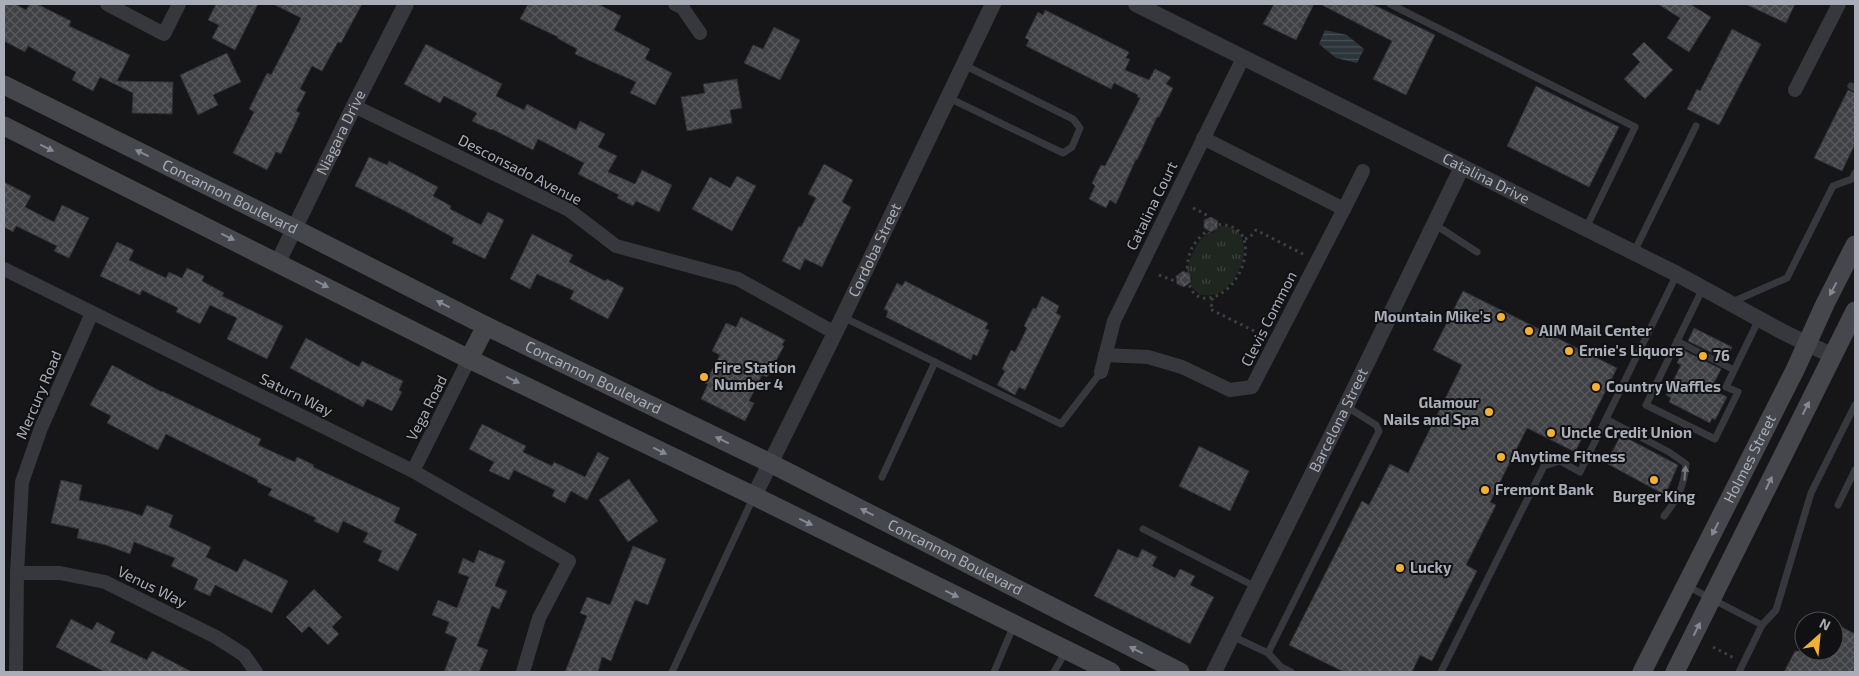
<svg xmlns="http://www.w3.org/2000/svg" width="1859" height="676" font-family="'Exo 2',sans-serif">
  <defs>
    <pattern id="grass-tufts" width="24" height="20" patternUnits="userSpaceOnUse" patternTransform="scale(1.25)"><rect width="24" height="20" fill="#1e261f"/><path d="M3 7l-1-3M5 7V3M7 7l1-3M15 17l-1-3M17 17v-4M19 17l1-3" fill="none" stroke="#3c433d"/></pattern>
    <pattern id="water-rules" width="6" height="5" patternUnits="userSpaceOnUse" patternTransform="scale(1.25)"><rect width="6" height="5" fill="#2c353c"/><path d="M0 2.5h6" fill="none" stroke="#485056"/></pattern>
    <pattern id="building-cross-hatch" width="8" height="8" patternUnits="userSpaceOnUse" patternTransform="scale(1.25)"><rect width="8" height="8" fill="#404145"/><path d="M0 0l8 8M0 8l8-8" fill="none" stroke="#595a5e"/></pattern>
  </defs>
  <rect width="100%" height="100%" fill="#161618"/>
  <!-- grass -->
  <path fill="url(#grass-tufts)" d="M 1219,226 C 1263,225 1241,290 1212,295 C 1208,296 1203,295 1200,295 L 1190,285 L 1192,280 L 1191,274 L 1187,272 C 1190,255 1196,244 1208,232 L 1213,233 L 1217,230 Z"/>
  <!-- water -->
  <path fill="url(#water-rules)" d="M 1325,30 L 1347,35 L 1364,49 L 1357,63 L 1336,58 L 1319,44 Z"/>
  <!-- building -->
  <g fill="url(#building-cross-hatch)" stroke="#303034">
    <path d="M 4,4 L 15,4 L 26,10 L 30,4 L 37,4 L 71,21 L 69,26 L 130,55 L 117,81 L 173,82 L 172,114 L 132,113 L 133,93 L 100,77 L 93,91 L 72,80 L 76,72 L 28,46 L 25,52 L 4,41 Z"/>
    <path d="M 216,4 L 258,4 L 235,50 L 212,38 L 219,25 L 208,20 Z"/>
    <path d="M 273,4 L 362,4 L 341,43 L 338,42 L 322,71 L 312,66 L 300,89 L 306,92 L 296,111 L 300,113 L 281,154 L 276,152 L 267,170 L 233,153 L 254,112 L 249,109 L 267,73 L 271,75 L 301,18 Z"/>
    <path d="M 528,4 L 598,4 L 621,16 L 614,30 L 650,49 L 645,59 L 672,73 L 655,105 L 630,93 L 636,82 L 575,54 L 577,49 L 557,38 L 558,37 L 520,19 Z"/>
    <path d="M 1274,4 L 1314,4 L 1296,40 L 1263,24 Z"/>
    <path d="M 1320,4 L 1372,4 L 1435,35 L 1406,95 L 1373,79 L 1392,41 Z"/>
    <path d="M 1658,4 L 1690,4 L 1711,17 L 1689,52 L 1667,38 L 1680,18 Z"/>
    <path d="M 1745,4 L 1795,4 L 1786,23 Z"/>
    <path d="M 1045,10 L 1129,52 L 1126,58 L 1130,59 L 1125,70 L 1149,80 L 1155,69 L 1171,77 L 1166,84 L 1173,88 L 1159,117 L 1157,117 L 1137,160 L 1136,159 L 1116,204 L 1110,200 L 1106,208 L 1089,199 L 1095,186 L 1092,183 L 1101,165 L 1105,166 L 1140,98 L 1137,97 L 1138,95 L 1114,83 L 1111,89 L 1026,46 L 1029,40 L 1025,38 L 1038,12 L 1043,15 Z"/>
    <path d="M 774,27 L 800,40 L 780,80 L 744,63 L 753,45 L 763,49 Z"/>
    <path d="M 1732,29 L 1761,44 L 1719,125 L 1687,109 L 1697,89 L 1700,91 Z"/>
    <path d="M 1644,42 L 1673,70 L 1645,99 L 1624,79 L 1640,62 L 1632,54 Z"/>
    <path d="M 426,44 L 502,84 L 496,96 L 524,110 L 527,104 L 576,130 L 580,121 L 605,134 L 598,147 L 617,156 L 608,172 L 635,184 L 642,170 L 672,185 L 659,212 L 636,201 L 633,206 L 617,198 L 619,195 L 578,174 L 584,163 L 538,139 L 533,150 L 492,129 L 491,130 L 472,121 L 477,113 L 444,96 L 440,103 L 404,84 Z"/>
    <path d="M 227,53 L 241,82 L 213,95 L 218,105 L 198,115 L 180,75 Z"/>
    <path d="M 737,79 L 742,108 L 730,110 L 732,123 L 687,131 L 681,97 L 705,93 L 703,84 Z"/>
    <path d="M 1536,86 L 1619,127 L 1589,187 L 1507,146 Z"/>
    <path d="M 1848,90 L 1855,93 L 1855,144 L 1842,171 L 1814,158 Z"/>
    <path d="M 369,157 L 387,165 L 389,161 L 438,187 L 433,196 L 451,206 L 450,209 L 481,225 L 488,212 L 504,220 L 485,259 L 452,243 L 454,238 L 405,211 L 355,186 Z"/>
    <path d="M 824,164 L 853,180 L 842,202 L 851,207 L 822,267 L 805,259 L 800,270 L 782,261 L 799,226 L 801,227 L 816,198 L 808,194 Z"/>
    <path d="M 737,176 L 756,186 L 732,231 L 692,209 L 710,177 L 730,188 Z"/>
    <path d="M 4,182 L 31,196 L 25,207 L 54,222 L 62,205 L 89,218 L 69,258 L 54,251 L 57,246 L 16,226 L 13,232 L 4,227 Z"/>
    <path d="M 1211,217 L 1218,221 L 1217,229 L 1211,232 L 1204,228 L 1204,220 Z"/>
    <path d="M 532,234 L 573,255 L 569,262 L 605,281 L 607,279 L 624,288 L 608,319 L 570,299 L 574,291 L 537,274 L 530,289 L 510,279 Z"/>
    <path d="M 117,242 L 134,250 L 129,260 L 166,278 L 169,272 L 182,278 L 187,268 L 204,276 L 202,281 L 224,293 L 222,296 L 283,326 L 267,359 L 227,339 L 237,318 L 210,305 L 200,324 L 176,312 L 178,308 L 142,290 L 140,295 L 100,276 Z"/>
    <path d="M 1183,271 L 1190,274 L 1191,282 L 1184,287 L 1177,284 L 1176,276 Z"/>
    <path d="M 905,281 L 988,323 L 985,329 L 989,330 L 977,356 L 973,354 L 971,360 L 886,317 L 888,311 L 884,309 L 897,283 L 902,286 Z"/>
    <path d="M 1463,291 L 1617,368 L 1575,452 L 1527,428 L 1490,502 L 1496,505 L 1466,565 L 1477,571 L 1432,661 L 1420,655 L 1412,672 L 1344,672 L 1289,645 L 1362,501 L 1369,505 L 1390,464 L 1408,473 L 1462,365 L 1433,350 Z"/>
    <path d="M 1042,296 L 1059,306 L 1056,313 L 1061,316 L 1025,390 L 1019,387 L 1015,395 L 997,385 L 1005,371 L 1002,369 L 1011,350 L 1015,352 L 1027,328 L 1024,326 L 1033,308 L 1036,309 Z"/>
    <path d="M 741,317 L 785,340 L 782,345 L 784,346 L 767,377 L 762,375 L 749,401 L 754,403 L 745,421 L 701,399 L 708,384 L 705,383 L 720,355 L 712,351 L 726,323 L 736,327 Z"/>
    <path d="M 1694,328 L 1732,347 L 1726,360 L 1688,341 Z"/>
    <path d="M 306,338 L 359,367 L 362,361 L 403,381 L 399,390 L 402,392 L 392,411 L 367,399 L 363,407 L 290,368 Z"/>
    <path d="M 1683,350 L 1721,369 L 1711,389 L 1727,397 L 1715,420 L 1712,418 L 1710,423 L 1669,402 L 1671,398 L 1666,395 L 1681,365 L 1677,363 Z"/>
    <path d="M 112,365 L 162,392 L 162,391 L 261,439 L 258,445 L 295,462 L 297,457 L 314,465 L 313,467 L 400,508 L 394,522 L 417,534 L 398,571 L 378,561 L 382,551 L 363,542 L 368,533 L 343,521 L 338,533 L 314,521 L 316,518 L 268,495 L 272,489 L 257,482 L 258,480 L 166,434 L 158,450 L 107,423 L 111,416 L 90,405 Z"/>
    <path d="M 482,424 L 526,446 L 523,452 L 552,466 L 554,462 L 585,477 L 598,452 L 609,458 L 587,500 L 571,491 L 565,503 L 552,496 L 555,490 L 514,470 L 509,480 L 489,471 L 494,462 L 469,449 Z"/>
    <path d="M 1621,435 L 1678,465 L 1665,495 L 1606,463 Z"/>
    <path d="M 1199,446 L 1249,471 L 1230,511 L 1179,486 Z"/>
    <path d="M 629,479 L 658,521 L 628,542 L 599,500 Z"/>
    <path d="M 61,480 L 82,485 L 79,500 L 128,511 L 142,516 L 147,505 L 173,515 L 169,527 L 211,547 L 206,557 L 237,572 L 244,559 L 288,581 L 272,613 L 215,585 L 210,596 L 194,589 L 198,579 L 171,566 L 175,558 L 134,542 L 130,554 L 106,545 L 77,538 L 79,529 L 51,523 Z"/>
    <path d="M 633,546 L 666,559 L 648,605 L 635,600 L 611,661 L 602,657 L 598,672 L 565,672 L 587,616 L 580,613 L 587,597 L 610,605 Z"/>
    <path d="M 1118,549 L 1138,558 L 1142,549 L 1157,557 L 1152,566 L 1175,578 L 1180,569 L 1195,576 L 1190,585 L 1214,597 L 1190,644 L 1094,596 Z"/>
    <path d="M 479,550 L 505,561 L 495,586 L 507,591 L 499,609 L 492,606 L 477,646 L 488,650 L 479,672 L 444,672 L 457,638 L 445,633 L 449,622 L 432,615 L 438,600 L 457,608 L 469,577 L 458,573 L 463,558 L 474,563 Z"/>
    <path d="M 314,589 L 342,617 L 332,627 L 339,634 L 328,645 L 309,626 L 302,633 L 286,617 Z"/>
    <path d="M 71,619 L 92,630 L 97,622 L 115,632 L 110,642 L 147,660 L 152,651 L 192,672 L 105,672 L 56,647 Z"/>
    <path d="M 1834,623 L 1855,634 L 1855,672 L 1784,672 L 1795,651 L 1834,651 Z"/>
  </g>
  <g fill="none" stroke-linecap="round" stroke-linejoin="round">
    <!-- path -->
    <g stroke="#3d3f44" stroke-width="3" stroke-dasharray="2.5 4" stroke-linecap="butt">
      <path d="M 1193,208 L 1205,214 L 1213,225 C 1264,219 1247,284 1216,296 C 1186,308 1183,269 1191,250 C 1195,240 1205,233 1213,225"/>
      <path d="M 1245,239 L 1250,237 L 1256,230 L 1305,255"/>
      <path d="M 1159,275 L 1172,280 L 1187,279"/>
      <path d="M 1212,298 L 1213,302 L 1210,309 L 1264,336"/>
      <path d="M 1713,647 L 1734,658"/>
    </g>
    <!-- service -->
    <g stroke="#37383d" stroke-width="7">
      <path d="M 1390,4 L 1635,127 L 1586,228"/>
      <path d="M 1851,86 L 1855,88"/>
      <path d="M 949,98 L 1063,153 L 1072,147 L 1080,128 L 1073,119 L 964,65"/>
      <path d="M 1434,224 L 1477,252"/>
      <path d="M 1634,252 L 1696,126"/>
      <path d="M 1703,288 L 1646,405 L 1715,439 L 1738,392 L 1726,387 L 1759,319"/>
      <path d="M 1732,302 L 1787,278 L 1833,186 L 1852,179 L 1855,173"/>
      <path d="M 843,317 L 1061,424 L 1101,372"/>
      <path d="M 1677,341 L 1734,370"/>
      <path d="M 1606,419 L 1669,452 L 1686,464 C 1684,487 1678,498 1664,516"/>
      <path d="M 882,477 L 935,362"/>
      <path d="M 1838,505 L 1855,470"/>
      <path d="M 1143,529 L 1256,587"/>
      <path d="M 1687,586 L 1762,625 L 1776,610 L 1811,493 L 1855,405"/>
      <path d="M 1232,636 L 1268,653 L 1281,667 L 1291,672"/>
      <path d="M 1268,653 L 1379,431 L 1376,425 L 1347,407"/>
      <path d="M 672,672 L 754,496"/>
      <path d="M 994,672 L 1014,625"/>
      <path d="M 1054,672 L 1066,651"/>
      <path d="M 1441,672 L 1544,466 L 1560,461 L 1580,472 L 1677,274"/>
      <path d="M 1739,672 L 1762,625"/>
    </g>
    <!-- minor -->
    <g stroke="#37383d" stroke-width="14">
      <path d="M 107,4 L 164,34 L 179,4"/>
      <path d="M 675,4 L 682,7 L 700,33"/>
      <path d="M 1795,90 L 1839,4"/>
      <path d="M 354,106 L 569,210 L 616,246 L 738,279 L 835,333"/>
      <path d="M 1344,209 L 1363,171"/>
      <path d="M 4,269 L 413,471 L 569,561 L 539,618 L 523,672"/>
      <path d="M 1105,355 L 1148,357 L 1182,367 L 1230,390 L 1252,387 L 1344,209 L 1203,138"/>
      <path d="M 1101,372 L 1114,321 L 1243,58"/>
      <path d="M 413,471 L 469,359"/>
      <path d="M 17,573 L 60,573 L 105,582 L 216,637 L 244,655 L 256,672"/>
      <path d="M 16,672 L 17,573 L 22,482 L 41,428 L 92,313"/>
    </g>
    <!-- tertiary -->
    <g stroke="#37383d" stroke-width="16">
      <path id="s1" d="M 1136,4 L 1677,274 L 1785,333 L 1833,356"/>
      <path id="s2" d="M 278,262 L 354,106 L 406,4"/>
      <path id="s3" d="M 754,496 L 835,333 L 993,4"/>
      <path id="s4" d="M 1214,672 L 1346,406 L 1462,167"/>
    </g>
    <!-- secondary -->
    <g stroke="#45474d" stroke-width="19">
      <path id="s5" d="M 4,85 L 295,229 L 486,326 L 770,463 L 1180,672"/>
      <path d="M 4,126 L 469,359 L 754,496 L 1111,672"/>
      <path d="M 469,359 L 486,326"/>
      <path id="s6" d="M 1642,672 L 1795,370 L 1825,304 L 1855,245"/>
      <path d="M 1675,672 L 1855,311"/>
    </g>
  </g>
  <!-- one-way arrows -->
  <defs><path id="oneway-solid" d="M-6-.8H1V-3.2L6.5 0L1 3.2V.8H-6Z" transform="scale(1.25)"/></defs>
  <g fill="#858993">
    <use href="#oneway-solid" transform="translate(47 148) rotate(26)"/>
    <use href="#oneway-solid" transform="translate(142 153) rotate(-154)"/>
    <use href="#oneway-solid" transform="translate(228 237) rotate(26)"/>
    <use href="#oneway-solid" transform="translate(322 284) rotate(27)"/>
    <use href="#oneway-solid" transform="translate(1833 289) rotate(118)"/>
    <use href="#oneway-solid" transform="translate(443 304) rotate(-153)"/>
    <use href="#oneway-solid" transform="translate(513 380) rotate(26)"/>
    <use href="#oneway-solid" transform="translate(1806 408) rotate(-63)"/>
    <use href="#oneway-solid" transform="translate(722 440) rotate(-154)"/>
    <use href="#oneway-solid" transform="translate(660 451) rotate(26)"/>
    <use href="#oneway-solid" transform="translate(1769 483) rotate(-64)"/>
    <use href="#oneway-solid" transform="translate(867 512) rotate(-153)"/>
    <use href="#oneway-solid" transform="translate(806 522) rotate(26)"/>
    <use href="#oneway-solid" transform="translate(1715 529) rotate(117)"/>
    <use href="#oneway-solid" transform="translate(952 594) rotate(26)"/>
    <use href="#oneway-solid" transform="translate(1697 629) rotate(-63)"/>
    <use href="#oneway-solid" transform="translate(1136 650) rotate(-153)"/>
  </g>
  <use fill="#757881" href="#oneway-solid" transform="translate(1685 473) rotate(-85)"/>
  <!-- markers -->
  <g fill="#f2b134" stroke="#111113" stroke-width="2">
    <circle cx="1501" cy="317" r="5"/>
    <circle cx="1529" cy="331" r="5"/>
    <circle cx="1569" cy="351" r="5"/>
    <circle cx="1703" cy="356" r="5"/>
    <circle cx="704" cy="377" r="5"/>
    <circle cx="1596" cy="387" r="5"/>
    <circle cx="1489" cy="412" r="5"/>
    <circle cx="1551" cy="433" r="5"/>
    <circle cx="1501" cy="457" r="5"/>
    <circle cx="1654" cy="480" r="5"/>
    <circle cx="1485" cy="490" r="5"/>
    <circle cx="1400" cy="568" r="5"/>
  </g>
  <g text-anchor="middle" stroke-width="4" stroke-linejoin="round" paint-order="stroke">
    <!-- street labels -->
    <g font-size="15" fill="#a8adb8" stroke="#111113">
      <text dy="5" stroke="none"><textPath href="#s2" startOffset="144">Niagara Drive</textPath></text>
      <text transform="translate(520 170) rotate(27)" y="5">Desconsado Avenue</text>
      <text dy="5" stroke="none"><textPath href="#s1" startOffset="391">Catalina Drive</textPath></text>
      <text dy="5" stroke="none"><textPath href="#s5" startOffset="252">Concannon Boulevard</textPath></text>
      <text transform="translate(1152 206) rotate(-64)" y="5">Catalina Court</text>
      <text dy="5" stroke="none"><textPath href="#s3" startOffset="274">Cordoba Street</textPath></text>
      <text transform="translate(1269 319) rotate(-63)" y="5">Clevis Common</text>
      <text dy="5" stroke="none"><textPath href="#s5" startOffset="658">Concannon Boulevard</textPath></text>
      <text transform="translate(39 395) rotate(-67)" y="5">Mercury Road</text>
      <text transform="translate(296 395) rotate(26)" y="5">Saturn Way</text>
      <text transform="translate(427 408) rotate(-63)" y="5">Vega Road</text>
      <text dy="5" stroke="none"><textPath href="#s4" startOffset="281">Barcelona Street</textPath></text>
      <text dy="5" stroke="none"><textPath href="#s6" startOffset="239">Holmes Street</textPath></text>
      <text dy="5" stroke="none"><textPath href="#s5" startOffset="1062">Concannon Boulevard</textPath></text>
      <text transform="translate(152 587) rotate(26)" y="5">Venus Way</text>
    </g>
    <!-- poi labels -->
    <g font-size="15" font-weight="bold" fill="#a8adb8" stroke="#111113" text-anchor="start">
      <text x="1491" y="322" text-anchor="end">Mountain Mike's</text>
      <text x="1539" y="336">AIM Mail Center</text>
      <text x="1579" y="356">Ernie's Liquors</text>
      <text x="1713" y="361">76</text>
      <text x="714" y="373">Fire Station<tspan x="714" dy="17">Number 4</tspan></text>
      <text x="1606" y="392">Country Waffles</text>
      <text x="1479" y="408" text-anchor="end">Glamour<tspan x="1479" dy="17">Nails and Spa</tspan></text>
      <text x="1561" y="438">Uncle Credit Union</text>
      <text x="1511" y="462">Anytime Fitness</text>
      <text x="1495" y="495">Fremont Bank</text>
      <text x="1654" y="502" text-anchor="middle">Burger King</text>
      <text x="1410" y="573">Lucky</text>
    </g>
  </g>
  <!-- border -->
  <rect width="1859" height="676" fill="none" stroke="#a8adb8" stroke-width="10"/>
  <!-- north arrow -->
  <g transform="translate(1819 636) rotate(27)"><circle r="24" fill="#111113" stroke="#4d4f55"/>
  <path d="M0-4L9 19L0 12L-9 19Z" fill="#f2b134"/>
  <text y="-8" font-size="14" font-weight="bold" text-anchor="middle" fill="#a8adb8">N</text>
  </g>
</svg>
